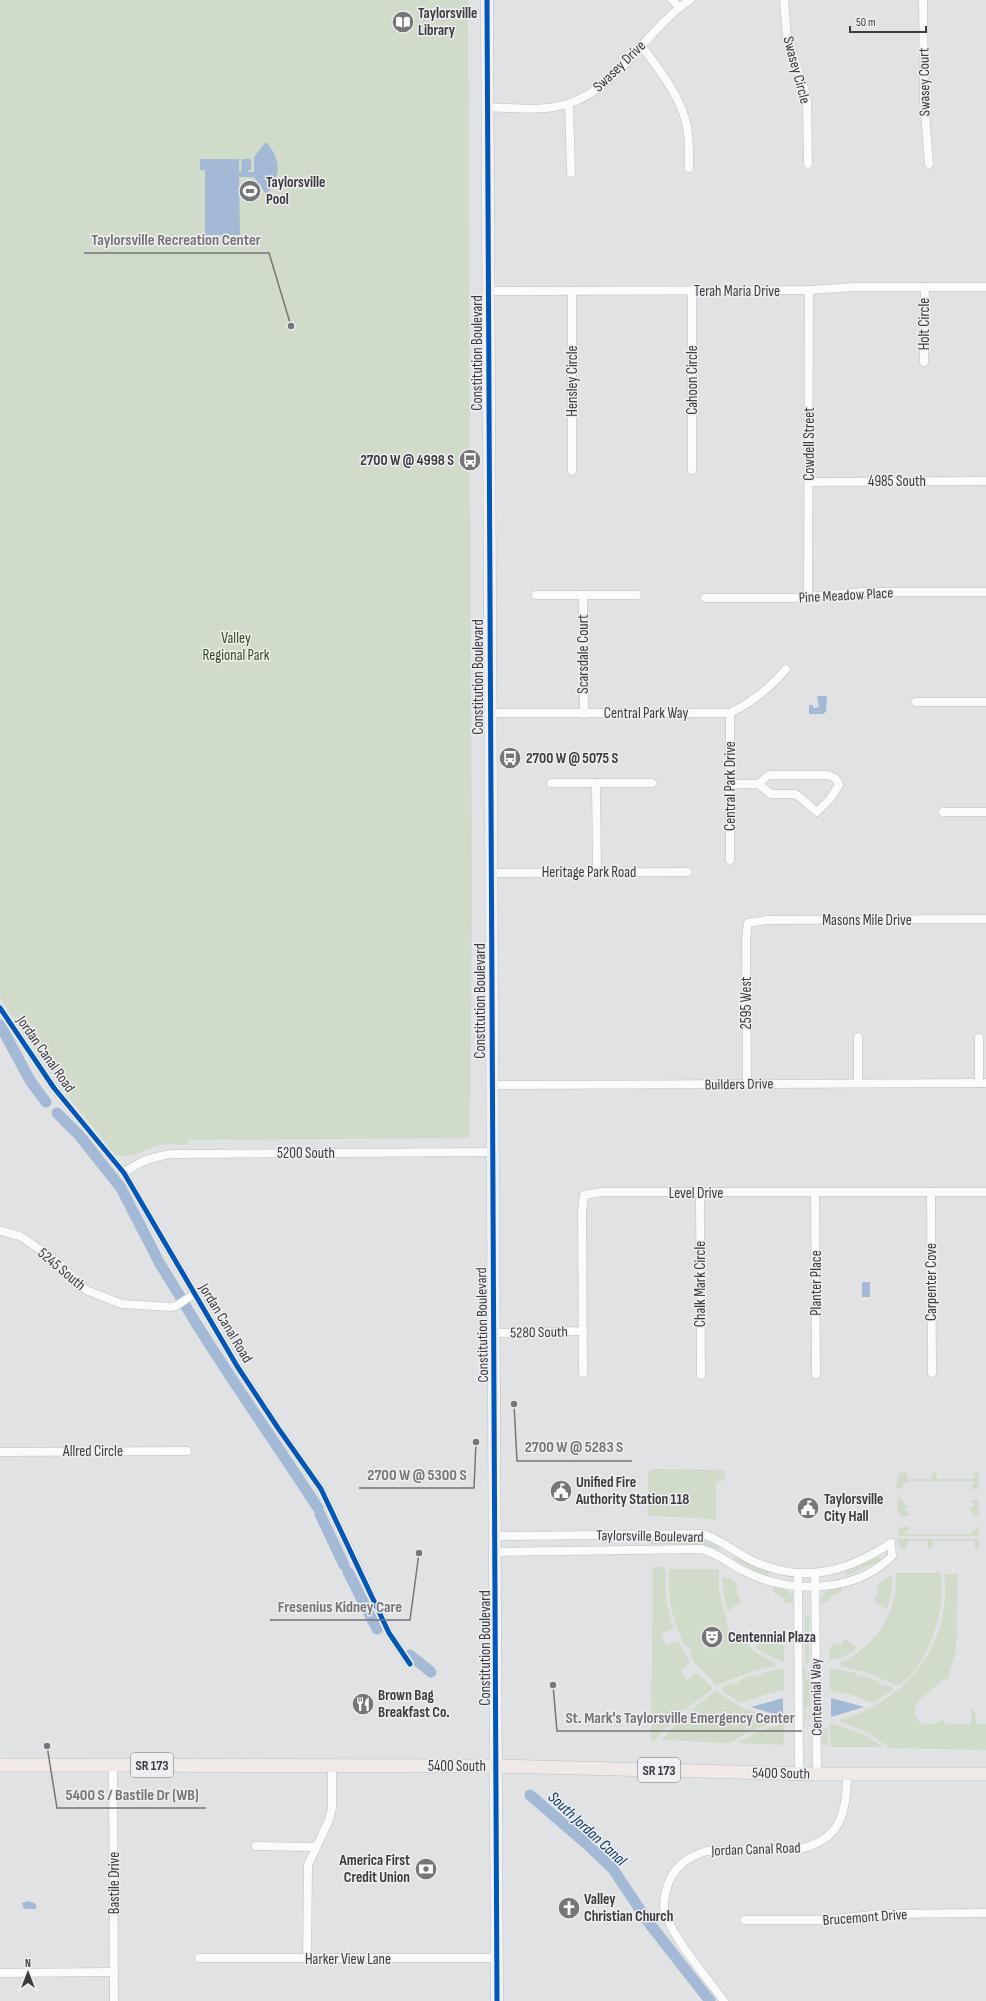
<svg xmlns="http://www.w3.org/2000/svg" width="986" height="2001" font-family="'Sofia Sans Condensed',sans-serif">
  <rect width="100%" height="100%" fill="#e1e2e4"/>
  <!-- green -->
  <g fill="#d0dcc9">
    <path d="M 0,0 L 468,0 L 472,896 L 470,1137 L 467,1138 L 189,1140 L 188,1145 C 179,1145 169,1144 160,1145 C 144,1149 131,1161 115,1154 L 61,1087 L 0,998 Z"/>
    <path d="M 659,1469 L 724,1470 L 725,1480 L 716,1482 L 716,1520 L 702,1518 L 648,1516 L 648,1473 L 651,1470 Z"/>
    <path d="M 906,1471 L 908,1479 L 932,1479 L 933,1471 L 936,1472 L 937,1479 L 974,1479 L 975,1472 L 979,1471 L 979,1489 L 971,1489 L 975,1483 L 973,1481 L 908,1481 L 899,1490 L 897,1488 C 897,1481 896,1472 906,1471 Z"/>
    <path d="M 899,1497 L 909,1508 L 904,1508 L 909,1514 L 909,1516 L 902,1516 L 898,1513 L 897,1498 Z"/>
    <path d="M 971,1500 L 979,1500 L 979,1516 L 974,1515 L 969,1510 L 969,1508 L 975,1505 Z"/>
    <path d="M 905,1526 L 910,1528 L 904,1534 L 969,1534 L 979,1526 L 979,1536 L 898,1536 L 898,1529 Z"/>
    <path d="M 897,1539 L 979,1539 L 979,1549 L 975,1548 L 974,1541 L 933,1541 L 932,1549 L 928,1548 L 928,1541 L 908,1541 L 907,1547 L 904,1549 L 898,1546 Z"/>
    <path d="M 651,1540 L 703,1540 L 718,1544 L 720,1546 L 717,1549 L 703,1545 L 651,1544 L 649,1542 Z"/>
    <path d="M 735,1556 L 750,1564 L 769,1572 L 768,1576 L 753,1570 L 733,1559 Z"/>
    <path d="M 879,1556 L 881,1560 L 846,1576 L 846,1572 Z"/>
    <path d="M 653,1567 L 664,1567 L 665,1569 L 666,1600 L 673,1629 L 661,1634 L 666,1645 L 678,1641 L 690,1662 L 680,1670 L 687,1680 L 697,1672 L 712,1687 L 712,1690 L 681,1712 L 655,1740 L 651,1740 Z"/>
    <path d="M 670,1569 L 719,1569 L 719,1591 L 729,1630 L 739,1636 L 755,1652 L 775,1663 L 774,1666 L 754,1671 L 716,1685 L 696,1664 L 691,1656 L 691,1649 L 685,1646 C 674,1624 665,1594 670,1569 Z"/>
    <path d="M 896,1573 L 940,1573 C 942,1578 942,1587 942,1594 C 940,1624 925,1670 897,1686 L 869,1673 L 840,1666 L 840,1663 C 876,1646 898,1613 896,1573 Z"/>
    <path d="M 944,1574 L 958,1574 L 956,1649 L 947,1682 L 945,1679 L 943,1679 C 937,1686 920,1698 916,1705 C 909,1723 930,1731 942,1719 L 947,1724 L 971,1724 L 971,1708 L 975,1711 L 976,1724 L 986,1724 L 986,1750 L 890,1748 L 866,1732 L 841,1722 L 840,1720 C 906,1701 953,1644 944,1574 Z"/>
    <path d="M 724,1576 L 737,1584 L 736,1593 L 738,1593 L 741,1601 L 728,1611 L 724,1596 L 722,1578 Z"/>
    <path d="M 891,1576 L 892,1578 L 891,1595 L 887,1610 L 874,1600 L 880,1591 L 877,1590 L 879,1583 Z"/>
    <path d="M 773,1587 C 783,1589 793,1590 794,1602 L 785,1603 L 782,1597 L 773,1592 Z"/>
    <path d="M 841,1587 L 841,1592 L 831,1597 L 828,1602 L 820,1602 L 824,1592 Z"/>
    <path d="M 804,1612 L 807,1617 L 810,1612 L 809,1620 L 809,1663 L 805,1663 L 805,1620 Z"/>
    <path d="M 765,1636 L 772,1644 L 773,1642 L 784,1646 L 784,1662 L 767,1655 L 756,1648 Z"/>
    <path d="M 846,1639 L 858,1648 L 845,1656 L 830,1660 L 830,1647 L 838,1643 L 839,1645 L 843,1643 L 842,1641 Z"/>
    <path d="M 803,1668 L 805,1668 L 806,1679 L 808,1679 L 809,1668 L 810,1668 L 810,1718 L 809,1718 L 809,1707 L 806,1707 L 806,1718 L 804,1718 Z"/>
    <path d="M 830,1668 L 856,1673 L 856,1675 L 861,1677 L 862,1675 L 880,1682 L 879,1684 L 884,1686 L 885,1684 L 892,1687 L 893,1690 L 873,1703 L 852,1695 L 830,1690 Z"/>
    <path d="M 784,1669 L 784,1690 L 764,1695 L 741,1703 L 722,1691 L 722,1688 L 734,1682 L 735,1684 L 740,1682 L 740,1680 L 755,1674 L 756,1677 L 761,1675 L 761,1673 Z"/>
    <path d="M 716,1691 L 741,1707 L 775,1720 L 775,1722 L 749,1732 L 729,1743 L 662,1740 L 681,1718 Z"/>
    <path d="M 784,1723 L 784,1742 L 782,1745 L 738,1743 L 760,1730 Z"/>
    <path d="M 830,1723 L 863,1734 L 883,1747 L 832,1747 L 830,1745 Z"/>
    <path d="M 820,1729 L 828,1729 L 828,1746 L 822,1745 Z"/>
  </g>
  <!-- water -->
  <g fill="#a3b9d5">
    <path d="M 266,142 C 281,158 282,178 266,194 L 254,177 L 239,177 L 240,235 L 205,235 L 205,170 L 200,170 L 200,159 L 239,159 L 239,171 L 241,172 L 242,159 L 251,159 L 251,170 L 248,170 L 248,172 L 254,172 L 254,157 Z"/>
    <path d="M 817,696 L 827,696 L 826,712 L 822,714 L 809,714 L 809,705 L 813,705 L 813,708 L 819,707 Z"/>
    <rect x="862" y="1282" width="8" height="15"/>
    <path d="M 783,1698 L 783,1717 L 751,1707 Z"/>
    <path d="M 831,1698 L 864,1707 L 831,1717 Z"/>
    <path d="M 28,1901 L 36,1904 L 36,1909 L 24,1909 L 22,1903 Z"/>
  </g>
  <g fill="none" stroke-linecap="round" stroke-linejoin="round">
    <!-- canal -->
    <g stroke="#a3b9d5" stroke-width="11">
      <path d="M 0,1025 L 31,1082 L 46,1102"/>
      <path d="M 57,1113 L 79,1135 L 121,1188 L 159,1262 L 181,1298"/>
      <path d="M 185,1305 C 227,1375 274,1440 318,1508"/>
      <path d="M 320,1514 L 344,1565"/>
      <path d="M 348,1572 L 377,1629"/>
      <path d="M 410,1655 L 431,1672"/>
      <path d="M 530,1795 L 589,1846 L 613,1869 L 649,1923 L 710,2001"/>
    </g>
    <!-- minor casing -->
    <g stroke="#bfbfc0" stroke-width="9">
      <g id="minor">
        <path d="M 672,0 L 679,7"/>
        <path d="M 784,0 L 787,37 L 804,88 L 807,101 L 808,164"/>
        <path d="M 923,0 L 924,100 L 929,164"/>
        <path d="M 641,45 C 658,68 679,94 686,122 C 690,137 689,153 689,168"/>
        <path d="M 569,104 L 571,173"/>
        <path d="M 487,107 C 513,108 545,112 570,103 C 621,86 646,29 690,0"/>
        <path d="M 489,291 L 809,290 L 855,287 L 986,287"/>
        <path d="M 572,291 L 572,471"/>
        <path d="M 692,291 L 692,470"/>
        <path d="M 924,362 L 925,287"/>
        <path d="M 809,482 L 986,481"/>
        <path d="M 536,595 L 637,595"/>
        <path d="M 583,595 L 584,714"/>
        <path d="M 808,597 L 809,290"/>
        <path d="M 705,598 L 792,598 L 864,592 L 986,592"/>
        <path d="M 916,702 L 986,702"/>
        <path d="M 491,713 L 730,713 C 752,702 771,687 786,669"/>
        <path d="M 551,783 L 652,783"/>
        <path d="M 596,783 L 597,872"/>
        <path d="M 730,784 L 758,784 L 769,775 L 828,775 C 834,777 838,779 839,785 L 830,799 L 817,812 L 796,794 L 771,794 L 758,784"/>
        <path d="M 943,812 L 986,812"/>
        <path d="M 730,860 L 730,713"/>
        <path d="M 491,873 L 687,872"/>
        <path d="M 0,1008 L 54,1088 L 124,1173 L 237,1366 L 278,1428 L 321,1489 L 389,1633 L 410,1664"/>
        <path d="M 858,1037 L 858,1082"/>
        <path d="M 979,1038 L 979,1083"/>
        <path d="M 747,1083 L 746,939 L 748,923 L 767,920 L 986,919"/>
        <path d="M 492,1085 L 986,1083"/>
        <path d="M 124,1173 C 139,1161 154,1156 173,1154 L 492,1152"/>
        <path d="M 931,1192 L 932,1373"/>
        <path d="M 700,1193 L 701,1375"/>
        <path d="M 815,1193 L 816,1374"/>
        <path d="M 0,1231 L 20,1236 L 58,1262 L 86,1290 L 122,1304 L 170,1307 L 176,1306 L 194,1294"/>
        <path d="M 494,1333 L 583,1331"/>
        <path d="M 583,1373 L 582,1211 L 584,1195 L 602,1192 L 986,1192"/>
        <path d="M 0,1452 L 187,1451"/>
        <path d="M 497,1536 L 703,1534 C 721,1540 735,1552 751,1560 C 802,1585 847,1572 891,1543"/>
        <path d="M 497,1552 L 701,1549 C 717,1552 729,1564 744,1571 C 789,1594 854,1594 892,1556 L 891,1543"/>
        <path d="M 798,1573 L 799,1773"/>
        <path d="M 815,1573 L 817,1774"/>
        <path d="M 113,1765 L 114,2001"/>
        <path d="M 256,1846 L 314,1847"/>
        <path d="M 745,1920 L 825,1920 L 882,1914 L 986,1913"/>
        <path d="M 199,1958 L 497,1958"/>
        <path d="M 307,1959 L 308,1865 L 329,1820 L 332,1808 L 332,1765"/>
        <path d="M 0,1973 L 114,1972"/>
        <path d="M 724,2001 C 709,1980 666,1931 664,1906 C 664,1896 667,1886 671,1877 C 680,1862 691,1856 707,1851 L 799,1849 C 841,1840 847,1812 847,1774"/>
      </g>
    </g>
    <!-- secondary casing -->
    <g stroke="#bfbfc0" stroke-width="13">
      <path id="secondary" d="M 487,0 C 487,667 497,1334 497,2001"/>
    </g>
    <!-- primary casing -->
    <g stroke="#bfbfc0" stroke-width="14">
      <path id="primary" d="M 0,1765 L 496,1766 L 817,1774 L 986,1774"/>
    </g>
    <!-- minor -->
    <use href="#minor" stroke="#fafbfb" stroke-width="8"/>
    <!-- secondary -->
    <use href="#secondary" stroke="#f5f2f2" stroke-width="12"/>
    <!-- primary -->
    <use href="#primary" stroke="#f0eae7" stroke-width="13"/>
    <!-- cycleway casing -->
    <g stroke="#eeeef3" stroke-width="8">
      <g id="cycleway">
        <path d="M 487,0 C 487,667 497,1334 497,2001"/>
        <path d="M 0,1008 L 54,1088 L 124,1173 L 237,1366 L 278,1428 L 321,1489 L 389,1633 L 410,1664"/>
      </g>
    </g>
    <!-- cycleway -->
    <use href="#cycleway" stroke="#0057b8" stroke-width="5"/>
  </g>
  <!-- icons -->
  <defs>
    <g id="library-disc" transform="scale(1.15)"><circle r="9.5" fill="#767678" stroke="#eeeef3"/><path d="M-6-4Q-3-5.5-.7-3.5V5Q-3 3-6 4ZM6-4Q3-5.5 .7-3.5V5Q3 3 6 4Z" fill="#fff"/></g>
    <g id="stadium-disc" transform="scale(1.15)"><circle r="9.5" fill="#767678" stroke="#eeeef3"/><path d="M0-5a6.5 5 0 1 0 0 10a6.5 5 0 1 0 0-10ZM-3.5-1.8h7v3.6h-7Z" fill="#fff"/></g>
    <g id="bus-disc" transform="scale(1.15)"><circle r="9.5" fill="#767678" stroke="#eeeef3"/><path d="M-5-6H5V4H4V6H2V4H-2V6H-4V4H-5ZM-3.5-4V0h7V-4ZM-3.5 1.2v1.5H-2V1.2ZM2 1.2v1.5H3.5V1.2Z" fill="#fff"/></g>
    <g id="civic-disc" transform="scale(1.15)"><circle r="9.5" fill="#767678" stroke="#eeeef3"/><path d="M-.6-6.5H3V-4.5H.6V-3L4-1V1h2V6H-6V1h2V-1L-.6-3ZM-1.2 2.5V6h2.4V2.5Z" fill="#fff"/></g>
    <g id="theatre-disc" transform="scale(1.15)"><circle r="9.5" fill="#767678" stroke="#eeeef3"/><path d="M-5-5.5Q0-4 5-5.5V0Q5 5 0 6Q-5 5-5 0ZM-3.3-2.5H-1v1.5H-3.3ZM1-2.5H3.3v1.5H1ZM-2.8 1Q0 5.5 2.8 1Z" fill="#fff"/></g>
    <g id="restaurant-disc" transform="scale(1.15)"><circle r="9.5" fill="#767678" stroke="#eeeef3"/><path d="M-5-6h1v4h1v-4h1v4h1v-4h1v5L-1.5 .5V6h-2V.5L-5-1ZM5-6V6H3V1.5H1.5Q1.5-4 5-6Z" fill="#fff"/></g>
    <g id="bank-disc" transform="scale(1.15)"><circle r="9.5" fill="#767678" stroke="#eeeef3"/><path d="M-6-4H6V4H-6ZM0-2.3a2.3 2.3 0 1 0 0 4.6a2.3 2.3 0 1 0 0-4.6Z" fill="#fff"/></g>
    <g id="church-disc" transform="scale(1.15)"><circle r="9.5" fill="#767678" stroke="#eeeef3"/><path d="M-1.2-6h2.4v3.5h3.3v2.4h-3.3V6h-2.4V-.1h-3.3v-2.4h3.3Z" fill="#fff"/></g>
  </defs>
  <g fill-rule="evenodd">
    <use href="#library-disc" x="403" y="22"/>
    <use href="#stadium-disc" x="250" y="191"/>
    <use href="#bus-disc" x="470" y="460"/>
    <use href="#bus-disc" x="510" y="758"/>
    <use href="#civic-disc" x="561" y="1491"/>
    <use href="#civic-disc" x="808" y="1508"/>
    <use href="#theatre-disc" x="712" y="1637"/>
    <use href="#restaurant-disc" x="363" y="1704"/>
    <use href="#bank-disc" x="426" y="1869"/>
    <use href="#church-disc" x="569" y="1908"/>
  </g>
  <g text-anchor="middle" stroke-width="3" stroke-linejoin="round" paint-order="stroke">
    <!-- shield labels -->
    <g fill="#eeeef3" stroke="#717174" stroke-width="1">
      <rect x="131" y="1753" width="42" height="24" rx="3"/>
      <rect x="638" y="1758" width="42" height="24" rx="3"/>
    </g>
    <g font-size="14" font-weight="bold" fill="#3c3c3e">
      <text x="152" y="1770">SR 173</text>
      <text x="659" y="1775">SR 173</text>
    </g>
    <!-- poi labels -->
    <g font-size="15" font-weight="bold" fill="#3c3c3e" stroke="#eeeef3" text-anchor="start">
      <text x="418" y="18">Taylorsville<tspan x="418" dy="17">Library</tspan></text>
      <text x="266" y="187">Taylorsville<tspan x="266" dy="17">Pool</tspan></text>
      <text x="454" y="465" text-anchor="end">2700 W @ 4998 S</text>
      <text x="526" y="763">2700 W @ 5075 S</text>
      <text x="576" y="1487">Unified Fire<tspan x="576" dy="17">Authority Station 118</tspan></text>
      <text x="824" y="1504">Taylorsville<tspan x="824" dy="17">City Hall</tspan></text>
      <text x="728" y="1642">Centennial Plaza</text>
      <text x="378" y="1700">Brown Bag<tspan x="378" dy="17">Breakfast Co.</tspan></text>
      <text x="410" y="1865" text-anchor="end">America First<tspan x="410" dy="17">Credit Union</tspan></text>
      <text x="584" y="1904">Valley<tspan x="584" dy="17">Christian Church</tspan></text>
    </g>
    <!-- street labels -->
    <g font-size="15" fill="#3c3c3e" stroke="#eeeef3">
      <text transform="translate(619 66) rotate(-44)" y="5">Swasey Drive</text>
      <text transform="translate(797 70) rotate(75)" y="5">Swasey Circle</text>
      <text transform="translate(924 82) rotate(-91)" y="5">Swasey Court</text>
      <text x="737" y="296">Terah Maria Drive</text>
      <text transform="translate(924 324) rotate(-90)" y="5">Holt Circle</text>
      <text transform="translate(477 353) rotate(-90)" y="5">Constitution Boulevard</text>
      <text transform="translate(692 380) rotate(-90)" y="5">Cahoon Circle</text>
      <text transform="translate(572 381) rotate(-90)" y="5">Hensley Circle</text>
      <text transform="translate(809 444) rotate(-90)" y="5">Cowdell Street</text>
      <text x="897" y="486">4985 South</text>
      <text transform="translate(846 595) rotate(-3)" y="5">Pine Meadow Place</text>
      <text transform="translate(583 654) rotate(-90)" y="5">Scarsdale Court</text>
      <text transform="translate(478 677) rotate(-90)" y="5">Constitution Boulevard</text>
      <text x="646" y="718">Central Park Way</text>
      <text transform="translate(730 786) rotate(-90)" y="5">Central Park Drive</text>
      <text x="589" y="877">Heritage Park Road</text>
      <text x="867" y="925">Masons Mile Drive</text>
      <text transform="translate(480 1001) rotate(-90)" y="5">Constitution Boulevard</text>
      <text transform="translate(746 1003) rotate(-90)" y="5">2595 West</text>
      <text transform="translate(46 1054) rotate(55)" y="5">Jordan Canal Road</text>
      <text transform="translate(739 1084) rotate(-1)" y="5">Builders Drive</text>
      <text x="306" y="1158">5200 South</text>
      <text x="696" y="1198">Level Drive</text>
      <text transform="translate(62 1269) rotate(40)" y="5">5245 South</text>
      <text transform="translate(931 1282) rotate(-90)" y="5">Carpenter Cove</text>
      <text transform="translate(816 1283) rotate(-90)" y="5">Planter Place</text>
      <text transform="translate(700 1284) rotate(-90)" y="5">Chalk Mark Circle</text>
      <text transform="translate(226 1323) rotate(59)" y="5">Jordan Canal Road</text>
      <text transform="translate(482 1325) rotate(-91)" y="5">Constitution Boulevard</text>
      <text transform="translate(539 1332) rotate(-1)" y="5">5280 South</text>
      <text x="93" y="1456">Allred Circle</text>
      <text transform="translate(650 1536) rotate(1)" y="5">Taylorsville Boulevard</text>
      <text transform="translate(485 1648) rotate(-90)" y="5">Constitution Boulevard</text>
      <text transform="translate(816 1697) rotate(-91)" y="5">Centennial Way</text>
      <text x="457" y="1771">5400 South</text>
      <text transform="translate(781 1773) rotate(1)" y="5">5400 South</text>
      <text transform="translate(756 1849) rotate(-2)" y="5">Jordan Canal Road</text>
      <text transform="translate(114 1883) rotate(-90)" y="5">Bastile Drive</text>
      <text transform="translate(865 1917) rotate(-4)" y="5">Brucemont Drive</text>
      <text x="348" y="1964">Harker View Lane</text>
    </g>
    <!-- park labels -->
    <g font-size="15" fill="#304e0f" stroke="#eeeef3">
      <text x="236" y="643">Valley<tspan x="236" dy="17">Regional Park</tspan></text>
    </g>
    <!-- water labels -->
    <g font-size="16" font-style="italic" fill="#063766" stroke="#eeeef3">
      <text transform="translate(588 1828) rotate(43)" y="6">South Jordan Canal</text>
    </g>
  </g>
  <!-- callouts -->
  <path fill="none" stroke="#767678" stroke-width="1.5" d="M291 326L269 253H84M514 1404L517 1461H632M476 1442L474 1488H359M419 1553L410 1620H270M553 1685L557 1731H802M47 1746L57 1808H206"/>
  <g fill="#767678" stroke="#eeeef3" stroke-width="1.5">
    <circle cx="291" cy="326" r="4"/>
    <circle cx="514" cy="1404" r="4"/>
    <circle cx="476" cy="1442" r="4"/>
    <circle cx="419" cy="1553" r="4"/>
    <circle cx="553" cy="1685" r="4"/>
    <circle cx="47" cy="1746" r="4"/>
  </g>
  <g font-size="16" text-anchor="middle" font-weight="bold" fill="#767678" stroke="#eeeef3" stroke-width="3" stroke-linejoin="round" paint-order="stroke">
    <text x="176" y="245">Taylorsville Recreation Center</text>
    <text x="574" y="1452">2700 W @ 5283 S</text>
    <text x="417" y="1480">2700 W @ 5300 S</text>
    <text x="340" y="1612">Fresenius Kidney Care</text>
    <text x="680" y="1723">St. Mark's Taylorsville Emergency Center</text>
    <text x="132" y="1800">5400 S / Bastile Dr (WB)</text>
  </g>
  <!-- north arrow -->
  <g transform="translate(28 1973)" stroke="#eeeef3" stroke-width="3" paint-order="stroke">
  <path d="M0-3L7 15L0 10L-7 15Z" fill="#3c3c3e"/>
  <text y="-6" font-size="11" font-weight="bold" text-anchor="middle" fill="#3c3c3e">N</text>
  </g>
  <!-- scale -->
  <path d="M850 26v6h76v-6" fill="none" stroke="#3c3c3e" stroke-width="2"/>
  <text x="856" y="26" font-size="12" fill="#3c3c3e" stroke="#eeeef3" stroke-width="3" paint-order="stroke">50 m</text>
</svg>
